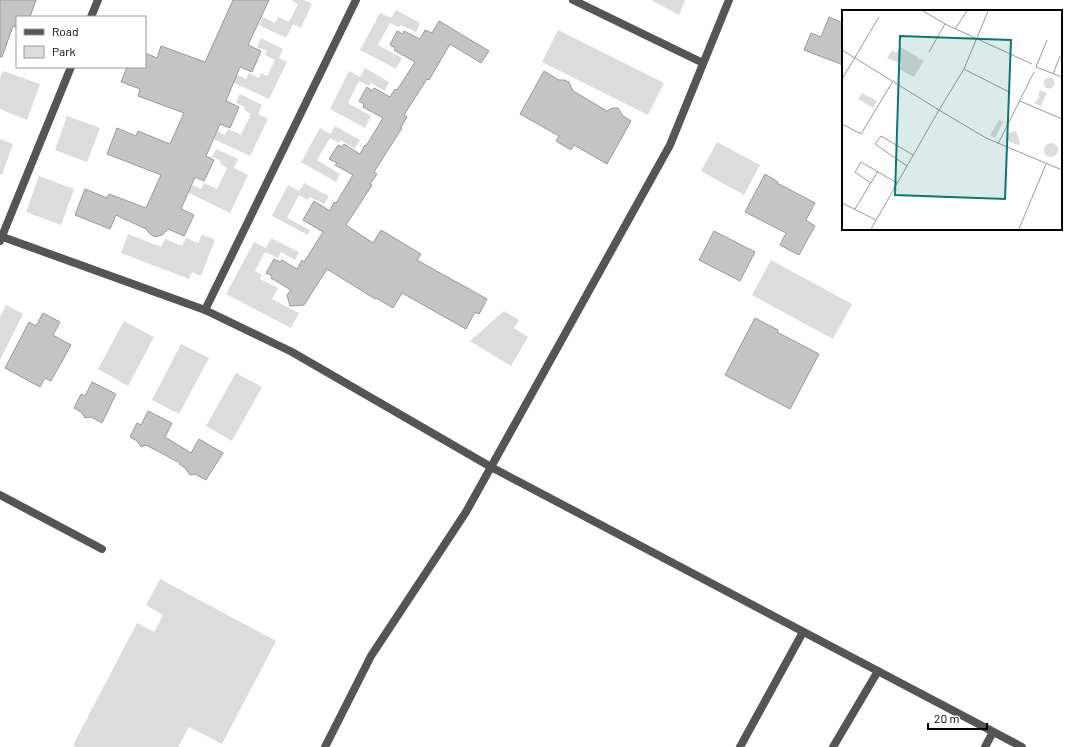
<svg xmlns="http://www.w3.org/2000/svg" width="1072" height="747" font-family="Barlow,sans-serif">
  <rect width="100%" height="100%" fill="#fff"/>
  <!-- green -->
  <g fill="#dcdcdc">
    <path d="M 291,0 L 304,0 L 312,4 L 301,28 L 293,24 L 286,38 L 259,25 L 263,17 L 275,23 L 278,17 L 289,22 L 298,4 Z"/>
    <path d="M 651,0 L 685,0 L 679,15 Z"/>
    <path d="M 396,10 L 420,23 L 416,32 L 401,25 L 399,27 L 390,23 L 378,45 L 402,58 L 396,69 L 360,50 L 380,13 L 391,18 Z"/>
    <path d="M 558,30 L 664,83 L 648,115 L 542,62 Z"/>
    <path d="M 261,38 L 283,49 L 279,58 L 287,62 L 269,99 L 228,80 L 232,72 L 246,79 L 249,73 L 259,78 L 261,73 L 267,76 L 275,60 L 265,55 L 267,51 L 257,47 Z"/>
    <path d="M 365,68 L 389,82 L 385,91 L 371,83 L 369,86 L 359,81 L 348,103 L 371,116 L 365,128 L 330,109 L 349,71 L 360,77 Z"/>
    <path d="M 3,71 L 40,84 L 27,120 L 0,109 L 0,78 Z"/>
    <path d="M 240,94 L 262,105 L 258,114 L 268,119 L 250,156 L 207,136 L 210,128 L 225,135 L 228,129 L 241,135 L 251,114 L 244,110 L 245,107 L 236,103 Z"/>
    <path d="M 67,116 L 100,128 L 87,162 L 55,150 Z"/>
    <path d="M 335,126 L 360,140 L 355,149 L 340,140 L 339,143 L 330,138 L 317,160 L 340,174 L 336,182 L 301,162 L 320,128 L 330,134 Z"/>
    <path d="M 0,139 L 13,144 L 2,175 L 0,174 Z"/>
    <path d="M 717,142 L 760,165 L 744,195 L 701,171 Z"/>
    <path d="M 216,149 L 238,159 L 234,168 L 248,175 L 230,213 L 183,190 L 186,182 L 201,189 L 204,183 L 217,189 L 227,168 L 220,164 L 221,161 L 212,157 Z"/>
    <path d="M 39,176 L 74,189 L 61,225 L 26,212 Z"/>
    <path d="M 304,183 L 329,196 L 324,204 L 310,197 L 308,200 L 299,195 L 287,218 L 310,230 L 308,235 L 272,216 L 288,185 L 299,191 Z"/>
    <path d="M 128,234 L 161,247 L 165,239 L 182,246 L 186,238 L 198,243 L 202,234 L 215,240 L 201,276 L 192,272 L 189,279 L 121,253 Z"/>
    <path d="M 271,238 L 299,252 L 295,260 L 281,252 L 278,258 L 265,252 L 255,271 L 262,275 L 260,279 L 278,288 L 272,299 L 299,313 L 291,328 L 226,294 L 254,242 L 266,248 Z"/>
    <path d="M 771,260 L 852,304 L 833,339 L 752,295 Z"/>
    <path d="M 6,305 L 23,314 L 0,360 L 0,317 Z"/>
    <path d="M 504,311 L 519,320 L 514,328 L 528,337 L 511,366 L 470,341 Z"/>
    <path d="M 124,321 L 154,337 L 128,386 L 98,369 Z"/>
    <path d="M 181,344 L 209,358 L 179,414 L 152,400 Z"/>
    <path d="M 236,373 L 262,387 L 232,441 L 206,426 Z"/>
    <path d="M 160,579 L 276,641 L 222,744 L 189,727 L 178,747 L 76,747 L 73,745 L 137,623 L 154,632 L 163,615 L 146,605 Z"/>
  </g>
  <!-- building -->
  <g fill="#c4c4c4" stroke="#999">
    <path d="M 0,0 L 36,0 L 30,17 L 17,17 L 17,28 L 13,26 L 2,57 L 0,57 Z"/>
    <path d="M 233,0 L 269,0 L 248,45 L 261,51 L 252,72 L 240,67 L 226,101 L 239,107 L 230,128 L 220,124 L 206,156 L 214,160 L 207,175 L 204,181 L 195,177 L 181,209 L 194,215 L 184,236 L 168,229 L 162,235 L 155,237 L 150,234 L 146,229 L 116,215 L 110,229 L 75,215 L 85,189 L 107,198 L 109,194 L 146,208 L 161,175 L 107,154 L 117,128 L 136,136 L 138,131 L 170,144 L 184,113 L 138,96 L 140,89 L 121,82 L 127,67 L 145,67 L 145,53 L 157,58 L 161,46 L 205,62 Z"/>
    <path d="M 829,17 L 843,23 L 843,65 L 804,50 L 811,33 L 821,37 Z"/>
    <path d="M 439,21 L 489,51 L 481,63 L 450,44 L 429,80 L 427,79 L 404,115 L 407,117 L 401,127 L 402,128 L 374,172 L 377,174 L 370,184 L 372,185 L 346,225 L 373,243 L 381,230 L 421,254 L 417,260 L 487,299 L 479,314 L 475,312 L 466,329 L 402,293 L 393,308 L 376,298 L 375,299 L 327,269 L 304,305 L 290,306 L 287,295 L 291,290 L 271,278 L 272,276 L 266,273 L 274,259 L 280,262 L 282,260 L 297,269 L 302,260 L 304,262 L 323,232 L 303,220 L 314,201 L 330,211 L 334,202 L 336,203 L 353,175 L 335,165 L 337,163 L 329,159 L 338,145 L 342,147 L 344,144 L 360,154 L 365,145 L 366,146 L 383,118 L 363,107 L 364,104 L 359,101 L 367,87 L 372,91 L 374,88 L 390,97 L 395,89 L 397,90 L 415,62 L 394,50 L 395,48 L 390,45 L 397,31 L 403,34 L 404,31 L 420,39 L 425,30 L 432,33 Z"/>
    <path d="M 544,71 L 559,80 L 564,80 L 569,82 L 573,91 L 607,111 L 612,108 L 618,108 L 623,116 L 631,121 L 607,164 L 574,145 L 571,150 L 556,141 L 559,136 L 520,114 Z"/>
    <path d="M 765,174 L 778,182 L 777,183 L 815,203 L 806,220 L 815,226 L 799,255 L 780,245 L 786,233 L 745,212 Z"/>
    <path d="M 714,231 L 755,252 L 740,281 L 699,260 Z"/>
    <path d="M 43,313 L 60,322 L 53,335 L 71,345 L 51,381 L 45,378 L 40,387 L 5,368 L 29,322 L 36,326 Z"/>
    <path d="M 755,318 L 778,330 L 777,332 L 819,354 L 790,409 L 725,375 Z"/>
    <path d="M 92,382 L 116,394 L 102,423 L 91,417 L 85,418 L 81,412 L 74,408 L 81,394 L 85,396 Z"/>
    <path d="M 148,411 L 172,423 L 165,437 L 191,453 L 199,439 L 223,453 L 206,480 L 195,474 L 190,475 L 185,468 L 179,464 L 180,463 L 146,445 L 141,447 L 137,441 L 130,437 L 137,423 L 141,425 Z"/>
  </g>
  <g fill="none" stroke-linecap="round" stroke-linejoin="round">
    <!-- minor -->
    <g stroke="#555" stroke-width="8">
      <path d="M 573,0 L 703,63"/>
      <path d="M 91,17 L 98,0"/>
      <path d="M 0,236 L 205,310 L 292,352 L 491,467 L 670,145 L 729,0"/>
      <path d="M 0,241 L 71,67"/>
      <path d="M 205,310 L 356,0"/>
      <path d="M 0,495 L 102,549"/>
      <path d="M 325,747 L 371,656 L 466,512 L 491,467 L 1022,747"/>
      <path d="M 740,747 L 803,632"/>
      <path d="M 833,747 L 878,671"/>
      <path d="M 985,747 L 993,732"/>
    </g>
  </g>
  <!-- overview -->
  <g transform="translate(842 10)">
    <rect width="220" height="220" fill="#fff"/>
    <path d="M 58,37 L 76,47 L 75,49 L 82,50 L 72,67 L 57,59 L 60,54 L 45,48 L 50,40 L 54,43 ZM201.5 73a5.5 5.5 0 1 1 11 0a5.5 5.5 0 1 1-11 0ZM 198,80 L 205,83 L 199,96 L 192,93 L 198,86 L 196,85 ZM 20,83 L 35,91 L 31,98 L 16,89 ZM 157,110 L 161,112 L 153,128 L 148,125 ZM 174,121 L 178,133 L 176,135 L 163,130 L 168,122 ZM202 140a7 7 0 1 1 14 0a7 7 0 1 1-14 0Z" fill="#dcdcdc"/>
    <path fill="none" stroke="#999" stroke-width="1" d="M 81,1 L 105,15 L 190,54M 146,1 L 122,59 L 97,100 L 144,128 L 220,160M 113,19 L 125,1M 205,30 L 194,57 L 220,67M 0,40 L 97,100 L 29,219M 87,42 L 103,14M 122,59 L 169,83M 211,64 L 218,46M 0,69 L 37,7M 178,91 L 220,109M 0,114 L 19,124 L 51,71M 156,134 L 192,62M 65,156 L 33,134 L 39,126 L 71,145M 29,173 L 13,162 L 19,152 L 55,173M 0,193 L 34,210M 13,199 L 36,161M 177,219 L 204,154"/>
    <path fill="#0f766e" fill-opacity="0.15" stroke="#0f766e" stroke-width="2" d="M 58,26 L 169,30 L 163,189 L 53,185 Z"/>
    <rect width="220" height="220" fill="none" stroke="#000" stroke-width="2"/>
  </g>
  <!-- legend -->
  <rect x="16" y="16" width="130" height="52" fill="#ffffff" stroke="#999999"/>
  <rect x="24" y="29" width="20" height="6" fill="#555555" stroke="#999999"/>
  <text x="52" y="36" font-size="12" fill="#000000">Road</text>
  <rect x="24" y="46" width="20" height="12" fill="#dcdcdc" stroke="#999999"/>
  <text x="52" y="56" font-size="12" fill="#000000">Park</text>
  <!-- scale -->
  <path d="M928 723v6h59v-6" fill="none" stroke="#000000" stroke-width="2"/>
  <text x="934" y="723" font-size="12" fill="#000000" stroke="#ffffff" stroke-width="3" paint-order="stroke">20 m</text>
</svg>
